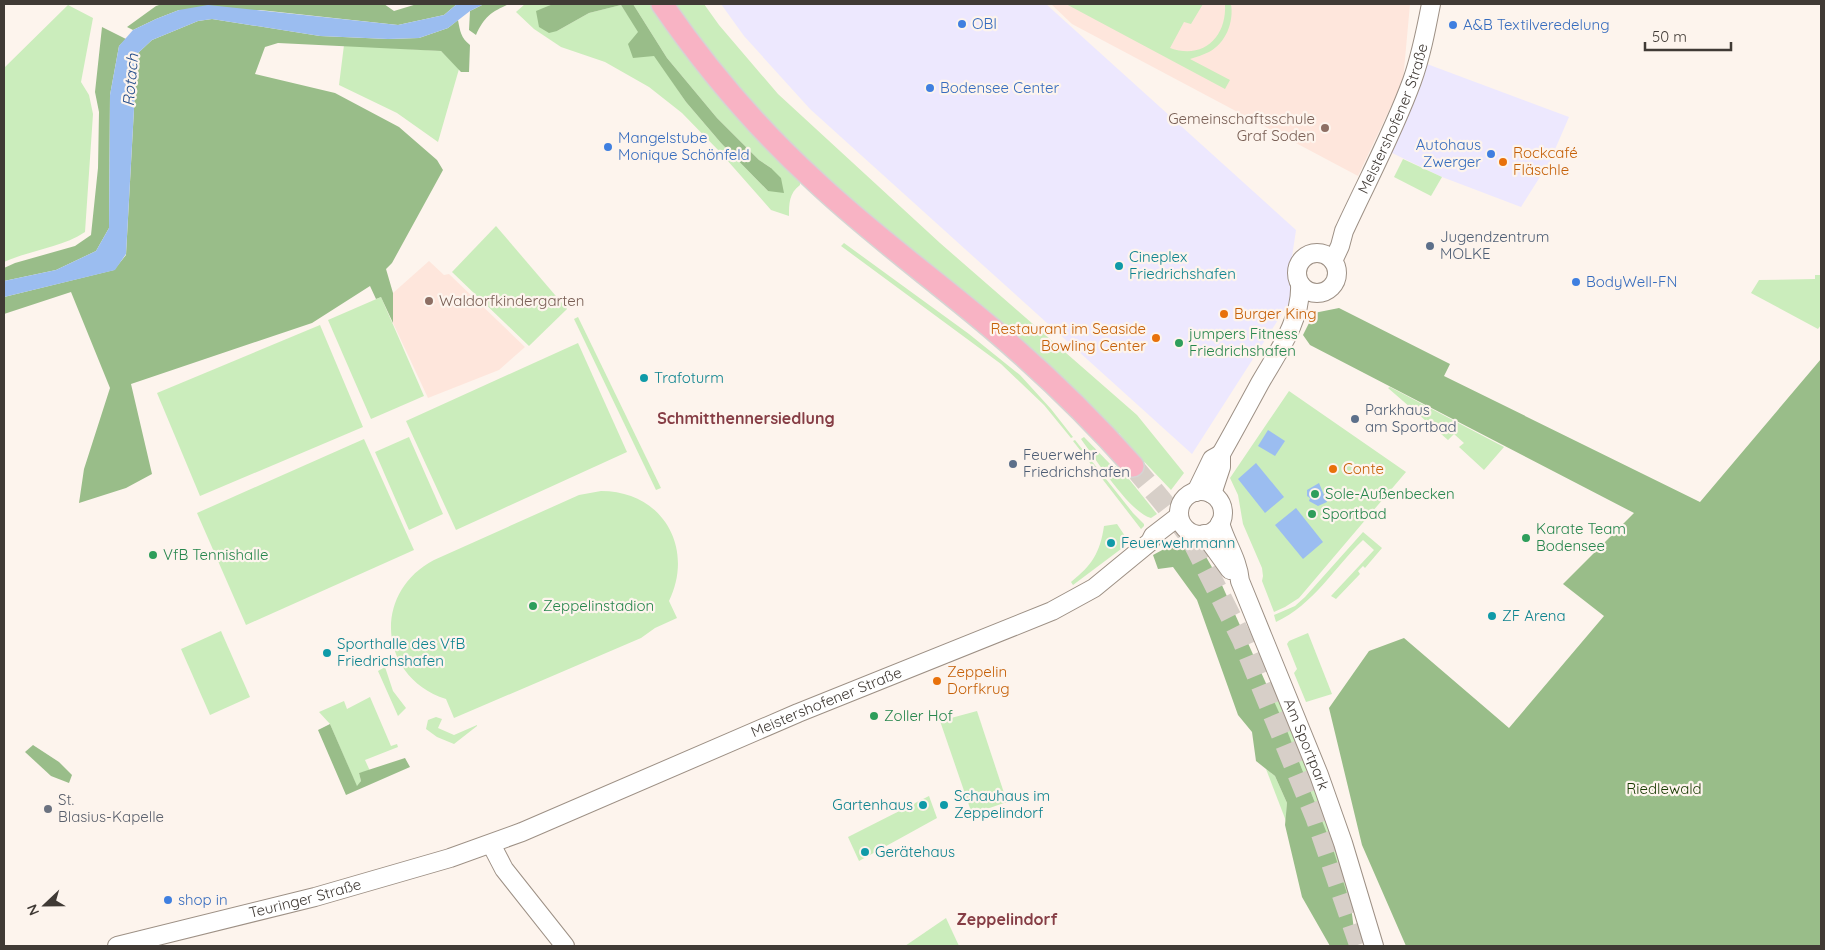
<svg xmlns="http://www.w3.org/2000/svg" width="1825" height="950" font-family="Quicksand,sans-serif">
  <rect width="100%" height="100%" fill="#fdf4ed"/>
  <!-- commercial -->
  <g fill="#ede8fe">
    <path d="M 721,4 L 1046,4 L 1296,230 L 1292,257 L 1294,295 L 1192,454 L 810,109 L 744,36 Z"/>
    <path d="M 1427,64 L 1569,117 L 1550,161 L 1521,207 L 1442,177 L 1388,151 L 1420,85 Z"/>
  </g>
  <!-- education -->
  <g fill="#fee6dc">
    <path d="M 1051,4 L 1410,4 L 1403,81 L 1358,176 L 1072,24 Z"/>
    <path d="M 429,261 L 444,275 L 449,274 L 525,347 L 499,370 L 428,398 L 393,323 L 393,293 Z"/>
  </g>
  <!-- green -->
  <g fill="#cbedbc">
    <path d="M 525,4 L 553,4 L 549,6 L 557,31 L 589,13 L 621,5 L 686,102 L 721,143 L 768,191 L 771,168 L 759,160 L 717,118 L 667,58 L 633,4 L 652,4 L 800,180 L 800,185 C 789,193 789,204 789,216 L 771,210 L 719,151 L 682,113 L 649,87 L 605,62 L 561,47 L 534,29 L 516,12 Z"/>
    <path d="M 673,4 L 704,4 L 719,25 L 778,94 L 940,243 L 1137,415 L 1184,473 L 1171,490 L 1134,451 L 1119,433 L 1116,436 L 821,175 L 753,106 L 729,78 Z"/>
    <path d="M 1066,4 L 1203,4 L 1191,24 L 1184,22 L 1170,48 C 1203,60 1227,37 1225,4 L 1231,4 C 1234,22 1226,43 1209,52 C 1203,55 1196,57 1190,59 L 1230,80 L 1225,89 Z"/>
    <path d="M 68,5 L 93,18 L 81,82 L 89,95 L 93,114 L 85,232 C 61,248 30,250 4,262 L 4,68 Z"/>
    <path d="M 344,45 L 441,51 L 459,69 L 438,142 L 397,113 L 339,85 Z"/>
    <path d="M 1403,159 L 1442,177 L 1431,196 L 1394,177 Z"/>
    <path d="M 496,226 L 567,309 L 529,346 L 452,272 Z"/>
    <path d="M 844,243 L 969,334 L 1020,375 L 1051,409 L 1073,437 L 1071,438 L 1044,405 L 1001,364 L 841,246 Z"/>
    <path d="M 1815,275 L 1821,275 L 1821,325 L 1818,329 L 1751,293 L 1759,280 L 1815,279 Z"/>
    <path d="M 381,297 L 424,396 L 371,419 L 328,320 Z"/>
    <path d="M 578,317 L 661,488 L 656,490 L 574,319 Z"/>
    <path d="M 320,325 L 363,427 L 200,496 L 157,393 Z"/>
    <path d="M 578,343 L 627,452 L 456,530 L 406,421 Z"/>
    <path d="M 1390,387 L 1504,447 L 1484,470 L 1459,447 L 1464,443 L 1454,434 L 1448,440 L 1388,388 Z"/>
    <path d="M 1289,391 L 1406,472 L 1299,598 L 1285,607 L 1274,612 L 1262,581 L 1263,576 L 1262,568 L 1243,524 L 1238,495 L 1230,478 Z"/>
    <path d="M 409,437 L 443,514 L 409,530 L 375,452 Z"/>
    <path d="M 1084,437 L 1111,465 L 1120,468 L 1157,514 L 1151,518 C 1130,513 1095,458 1081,439 Z"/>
    <path d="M 364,439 L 414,550 L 246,625 L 197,513 Z"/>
    <path d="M 1075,440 L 1133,513 L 1144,524 L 1144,526 L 1141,529 L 1073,441 Z"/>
    <path d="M 601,491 C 662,491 695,547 669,601 L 677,618 L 655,628 L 641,638 L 454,718 L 446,699 C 379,678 371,593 434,560 L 579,495 Z"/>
    <path d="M 1117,524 L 1127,539 L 1125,546 L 1073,585 L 1071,582 C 1092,565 1100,553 1104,526 Z"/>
    <path d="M 1363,532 L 1382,548 L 1365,568 L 1363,566 L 1358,571 L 1360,574 L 1336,599 L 1331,596 L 1374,550 L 1363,540 C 1334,568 1313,605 1276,622 L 1274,615 L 1295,606 L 1305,597 Z"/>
    <path d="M 221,631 L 250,697 L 210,715 L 181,649 Z"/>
    <path d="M 1308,633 L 1332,694 L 1306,702 L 1294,673 L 1297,669 L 1287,644 L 1289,641 Z"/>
    <path d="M 385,667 L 393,691 L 406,708 L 398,716 L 378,671 Z"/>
    <path d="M 1272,684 L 1300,744 L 1355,905 L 1351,906 C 1327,831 1299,758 1267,686 Z"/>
    <path d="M 370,697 L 391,746 L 397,744 L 398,747 L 365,760 L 370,771 L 359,773 L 361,781 L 357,787 L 330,724 L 319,712 L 344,701 L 347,709 Z"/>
    <path d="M 977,711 L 1007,802 L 972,814 L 940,721 Z"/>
    <path d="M 436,717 L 442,719 L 438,728 L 454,735 L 477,725 L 477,726 L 454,744 L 437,737 L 426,729 L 428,720 Z"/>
    <path d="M 1266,769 L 1275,776 L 1287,803 L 1286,821 Z"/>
    <path d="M 929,796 L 937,818 L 859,861 L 848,837 Z"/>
    <path d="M 946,918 L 959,946 L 905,946 Z"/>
  </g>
  <!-- forest -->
  <g fill="#99bd89">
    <path d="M 162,4 L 384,4 L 394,11 L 417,4 L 457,4 L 444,15 L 398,25 L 260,10 L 179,10 L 156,19 L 133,30 L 127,27 L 156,6 Z"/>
    <path d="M 484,4 L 509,4 C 491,12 484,17 476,35 L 469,30 L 470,11 Z"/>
    <path d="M 553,4 L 633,4 L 667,58 L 717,118 L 759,160 L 771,168 L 781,178 L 784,193 L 768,191 L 721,143 L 686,102 L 654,56 L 633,58 L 628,44 L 638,32 L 621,5 L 589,13 L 557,31 L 549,33 L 539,27 L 536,11 Z"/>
    <path d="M 212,19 L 320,36 L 388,39 L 419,38 L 448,28 L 458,20 C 460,31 461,38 470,45 L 469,72 L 461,72 L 441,51 L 278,43 L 265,47 L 255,74 L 335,93 L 399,127 L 437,160 L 443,170 L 392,263 L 386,269 L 393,293 L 393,323 L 381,297 L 376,299 L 370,286 L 312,323 L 131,384 L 152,474 L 126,488 L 79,503 L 84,469 L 110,388 L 71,292 L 4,314 L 4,297 L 114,270 L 126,255 L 137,54 L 152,40 L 198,21 Z"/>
    <path d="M 102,27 L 126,39 L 119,46 L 110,95 L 109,228 L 96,251 L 56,270 L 4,281 L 4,268 L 15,263 L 75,246 L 91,235 L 98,168 L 99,112 L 95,92 Z"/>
    <path d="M 1339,308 L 1450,364 L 1444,376 L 1700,502 L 1821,359 L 1821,946 L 1406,946 L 1362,845 L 1329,708 L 1369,651 L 1404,638 L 1509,728 L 1604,616 L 1563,584 L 1634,513 L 1310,345 L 1303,335 L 1314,313 Z"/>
    <path d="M 1177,542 L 1201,548 L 1221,583 L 1286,728 L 1333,849 L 1351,906 L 1356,946 L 1330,946 L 1302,897 L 1285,825 L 1287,803 L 1275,776 L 1256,761 L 1252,732 L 1238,715 L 1197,600 L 1173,567 L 1158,569 L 1153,555 Z"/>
    <path d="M 330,724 L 357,786 L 361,781 L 359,773 L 405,758 L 410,767 L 346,795 L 318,730 Z"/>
    <path d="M 33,745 L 59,762 L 72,775 L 69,783 L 51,776 L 25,752 Z"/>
  </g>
  <!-- water -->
  <g fill="#9bbdf0">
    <path d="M 457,4 L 484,4 L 470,11 L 448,28 L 419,38 L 388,39 L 320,36 L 212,19 L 198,21 L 152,40 L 137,54 L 126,254 L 115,270 L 4,297 L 4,281 L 56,270 L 96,251 L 109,228 L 110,95 L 119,46 L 133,30 L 156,19 L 179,10 L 208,5 L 398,25 L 444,15 Z"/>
    <path d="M 1268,430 L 1285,441 L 1275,456 L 1258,446 Z"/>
    <path d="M 1256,463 L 1284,497 L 1265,513 L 1238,479 Z"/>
    <path d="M 1319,483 L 1327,502 L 1318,506 L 1309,501 L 1310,498 L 1307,496 L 1307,490 Z"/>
    <path d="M 1296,508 L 1323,542 L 1303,559 L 1275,525 Z"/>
  </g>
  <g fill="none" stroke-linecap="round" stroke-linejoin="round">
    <!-- major-tunnel -->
    <path stroke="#d7cfc8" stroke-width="21" stroke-dasharray="21 11" stroke-linecap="butt" d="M 1133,466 L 1163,502 L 1191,538 L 1242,639 L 1316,818 L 1360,946"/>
    <!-- minor casing -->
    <g stroke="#9d9085" stroke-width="20">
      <g id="minor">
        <circle cx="1317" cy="273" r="20"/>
        <path id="s1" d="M 1333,261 L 1340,246 L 1344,231 C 1367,181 1393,133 1412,81 C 1421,56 1426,30 1431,4"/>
        <circle cx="1201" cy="513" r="22"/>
        <path d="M 1196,492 L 1212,459 L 1221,454"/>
        <path d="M 1212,494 L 1221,467 L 1221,454 C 1234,431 1247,407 1260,383 C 1277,353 1302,320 1300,284"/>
        <path id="s2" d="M 1220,523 C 1226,544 1238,559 1240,581 L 1319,775 L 1343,843 L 1374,946"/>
        <path d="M 1204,534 L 1230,570"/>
        <path d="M 491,844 L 504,869 L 565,946"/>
        <path id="s3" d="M 117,946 L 315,897 L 450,858 L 522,832 L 798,713 L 1052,611 L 1094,588 L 1150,542 L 1153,536 L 1179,516"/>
      </g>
    </g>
    <!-- major casing -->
    <g stroke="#d5d4d3" stroke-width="24">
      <path id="major" d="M 662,4 C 706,68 757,128 815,181 C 870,233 931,277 989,326 C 1041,370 1088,415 1133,466"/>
    </g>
    <!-- minor -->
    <use href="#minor" stroke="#fff" stroke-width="18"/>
    <!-- major -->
    <use href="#major" stroke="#f8b3c4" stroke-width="21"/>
  </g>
  <!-- markers -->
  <g fill="#3f7fe0" stroke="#fdf4ed" stroke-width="2">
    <circle cx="962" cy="24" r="5"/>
    <circle cx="1453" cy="25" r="5"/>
    <circle cx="930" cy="88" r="5"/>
    <circle cx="608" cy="147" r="5"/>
    <circle cx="1491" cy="154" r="5"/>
    <circle cx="1576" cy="282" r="5"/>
    <circle cx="168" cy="900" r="5"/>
  </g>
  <g fill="#8d6e63" stroke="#fdf4ed" stroke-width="2">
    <circle cx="1325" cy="128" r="5"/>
    <circle cx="429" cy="301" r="5"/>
  </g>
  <g fill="#e8710a" stroke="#fdf4ed" stroke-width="2">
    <circle cx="1503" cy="162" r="5"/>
    <circle cx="1224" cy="314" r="5"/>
    <circle cx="1156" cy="338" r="5"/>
    <circle cx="1333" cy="469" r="5"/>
    <circle cx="937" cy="681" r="5"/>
  </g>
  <g fill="#5c6f8a" stroke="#fdf4ed" stroke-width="2">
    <circle cx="1430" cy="246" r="5"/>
    <circle cx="1355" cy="419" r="5"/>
    <circle cx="1013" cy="464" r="5"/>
  </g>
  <g fill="#0f9aa8" stroke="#fdf4ed" stroke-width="2">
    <circle cx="1119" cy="266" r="5"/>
    <circle cx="644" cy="378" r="5"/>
    <circle cx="1111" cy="543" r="5"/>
    <circle cx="1492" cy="616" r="5"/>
    <circle cx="327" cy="653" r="5"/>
    <circle cx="923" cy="805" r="5"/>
    <circle cx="944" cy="805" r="5"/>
    <circle cx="865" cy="852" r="5"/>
  </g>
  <g fill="#2e9e5b" stroke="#fdf4ed" stroke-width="2">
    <circle cx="1179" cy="343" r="5"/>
    <circle cx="1315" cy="494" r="5"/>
    <circle cx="1312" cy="514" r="5"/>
    <circle cx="1526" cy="538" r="5"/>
    <circle cx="153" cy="555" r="5"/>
    <circle cx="533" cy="606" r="5"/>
    <circle cx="874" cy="716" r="5"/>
  </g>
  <circle fill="#6b7280" stroke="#fdf4ed" stroke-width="2" cx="48" cy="809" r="5"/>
  <g text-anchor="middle" stroke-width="4.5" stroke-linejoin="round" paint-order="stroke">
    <!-- shop labels -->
    <g font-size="15" fill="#366cbe" stroke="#fdf4ed" text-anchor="start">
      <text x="972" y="29">OBI</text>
      <text x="1463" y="30">A&amp;B Textilveredelung</text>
      <text x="940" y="93">Bodensee Center</text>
      <text x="618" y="143">Mangelstube<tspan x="618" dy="17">Monique Schönfeld</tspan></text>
      <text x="1481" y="150" text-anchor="end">Autohaus<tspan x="1481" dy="17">Zwerger</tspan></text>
      <text x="1586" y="287">BodyWell-FN</text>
      <text x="178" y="905">shop in</text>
    </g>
    <!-- street labels -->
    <g font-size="15" fill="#403a35" stroke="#fdf4ed">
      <text dy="5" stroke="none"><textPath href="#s1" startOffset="155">Meistershofener Straße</textPath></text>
      <text dy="5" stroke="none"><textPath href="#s3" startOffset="752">Meistershofener Straße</textPath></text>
      <text dy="5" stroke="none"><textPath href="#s2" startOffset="238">Am Sportpark</textPath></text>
      <text dy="5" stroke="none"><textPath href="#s3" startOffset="194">Teuringer Straße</textPath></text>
    </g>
    <!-- education labels -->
    <g font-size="15" fill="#785e54" stroke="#fdf4ed" text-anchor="end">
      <text x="1315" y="124">Gemeinschaftsschule<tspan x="1315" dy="17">Graf Soden</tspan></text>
      <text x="439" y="306" text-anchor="start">Waldorfkindergarten</text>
    </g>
    <!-- food labels -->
    <g font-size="15" fill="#c56008" stroke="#fdf4ed" text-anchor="start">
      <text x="1513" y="158">Rockcafé<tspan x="1513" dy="17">Fläschle</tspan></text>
      <text x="1234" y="319">Burger King</text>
      <text x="1146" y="334" text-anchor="end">Restaurant im Seaside<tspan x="1146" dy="17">Bowling Center</tspan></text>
      <text x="1343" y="474">Conte</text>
      <text x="947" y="677">Zeppelin<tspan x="947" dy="17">Dorfkrug</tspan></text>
    </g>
    <!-- service labels -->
    <g font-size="15" fill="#4e5e75" stroke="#fdf4ed" text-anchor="start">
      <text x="1440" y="242">Jugendzentrum<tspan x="1440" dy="17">MOLKE</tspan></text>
      <text x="1365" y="415">Parkhaus<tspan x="1365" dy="17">am Sportbad</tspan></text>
      <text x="1023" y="460">Feuerwehr<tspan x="1023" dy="17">Friedrichshafen</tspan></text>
    </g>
    <!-- culture labels -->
    <g font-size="15" fill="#0d838f" stroke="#fdf4ed" text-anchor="start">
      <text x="1129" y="262">Cineplex<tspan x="1129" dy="17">Friedrichshafen</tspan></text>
      <text x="654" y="383">Trafoturm</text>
      <text x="1121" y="548">Feuerwehrmann</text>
      <text x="1502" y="621">ZF Arena</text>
      <text x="337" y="649">Sporthalle des VfB<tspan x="337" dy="17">Friedrichshafen</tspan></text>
      <text x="954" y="801">Schauhaus im<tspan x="954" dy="17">Zeppelindorf</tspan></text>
      <text x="913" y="810" text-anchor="end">Gartenhaus</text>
      <text x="875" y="857">Gerätehaus</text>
    </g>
    <!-- leisure labels -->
    <g font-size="15" fill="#27864d" stroke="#fdf4ed" text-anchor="start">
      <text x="1189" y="339">jumpers Fitness<tspan x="1189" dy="17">Friedrichshafen</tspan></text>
      <text x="1325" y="499">Sole-Außenbecken</text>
      <text x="1322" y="519">Sportbad</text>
      <text x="1536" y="534">Karate Team<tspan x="1536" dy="17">Bodensee</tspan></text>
      <text x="163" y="560">VfB Tennishalle</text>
      <text x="543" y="611">Zeppelinstadion</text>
      <text x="884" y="721">Zoller Hof</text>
    </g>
    <!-- park labels -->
    <g font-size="15" fill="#193b03" stroke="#fdf4ed">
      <text x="1664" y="794">Riedlewald</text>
    </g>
    <!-- worship labels -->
    <g font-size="15" fill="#5b616d" stroke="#fdf4ed" text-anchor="start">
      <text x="58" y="805">St.<tspan x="58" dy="17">Blasius-Kapelle</tspan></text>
    </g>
    <!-- water labels -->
    <g font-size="16" font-style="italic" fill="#234c8a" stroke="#fdf4ed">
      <text transform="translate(130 80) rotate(-85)" y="6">Rotach</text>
    </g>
    <!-- neighbourhood labels -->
    <g font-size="16" font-weight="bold" fill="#863d45" stroke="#fdf4ed">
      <text x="746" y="424">Schmitthennersiedlung</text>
      <text x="1007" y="925">Zeppelindorf</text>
    </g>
  </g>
  <!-- border -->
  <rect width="1825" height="950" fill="none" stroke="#403a35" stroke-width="10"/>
  <!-- north arrow -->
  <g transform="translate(45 905) rotate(248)" stroke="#fdf4ed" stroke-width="4" paint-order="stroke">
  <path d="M0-4L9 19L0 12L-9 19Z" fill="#403a35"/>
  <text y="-8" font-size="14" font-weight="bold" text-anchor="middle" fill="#403a35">N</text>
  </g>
  <!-- scale -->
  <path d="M1645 42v8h86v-8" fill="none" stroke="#403a35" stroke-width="2.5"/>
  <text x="1652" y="42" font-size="15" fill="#403a35" stroke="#fdf4ed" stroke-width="4" paint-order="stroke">50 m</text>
</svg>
